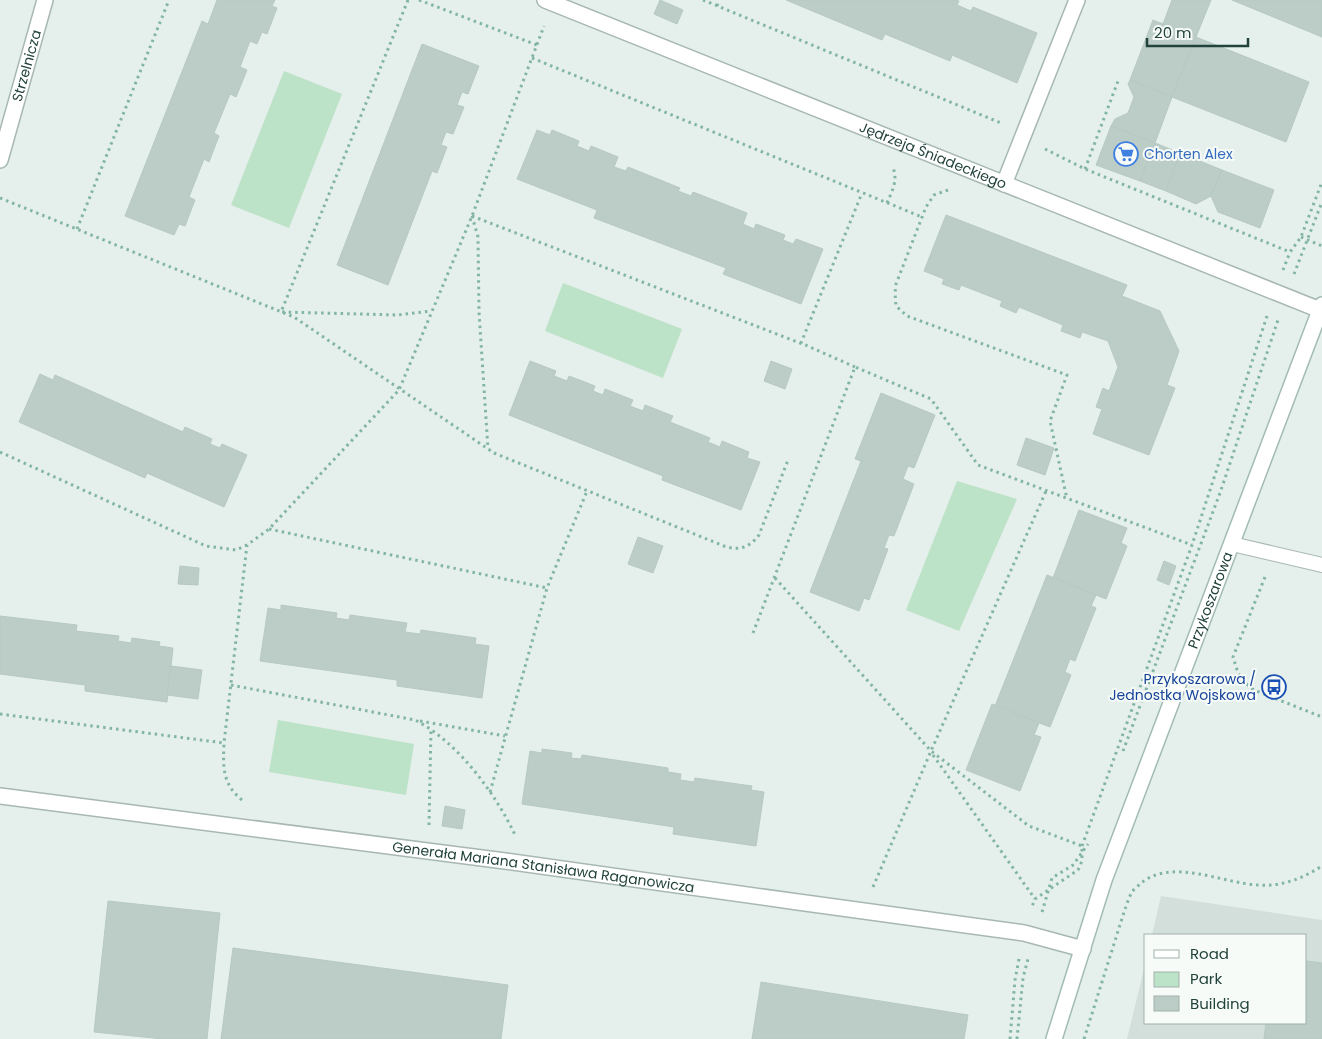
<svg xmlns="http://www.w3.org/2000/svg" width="1322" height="1039" font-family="Poppins,sans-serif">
  <rect width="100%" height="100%" fill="#e5efeb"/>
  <!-- built -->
  <path fill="#d3dfda" d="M 1161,896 L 1322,920 L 1322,1039 L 1127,1039 L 1146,961 L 1146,1023 L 1306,1023 L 1306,935 L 1152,935 Z"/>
  <!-- green -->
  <g fill="#bce2c7">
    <path d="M 284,71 L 342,94 L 289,228 L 231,205 Z"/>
    <path d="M 563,283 L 682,329 L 663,378 L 545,331 Z"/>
    <path d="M 957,481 L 1017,499 L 959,631 L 906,610 Z"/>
    <path d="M 278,720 L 414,744 L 406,795 L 269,772 Z"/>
  </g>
  <!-- building -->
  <g fill="#bccdc7" stroke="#b6c9c2">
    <path d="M 217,0 L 275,0 L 272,6 L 277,8 L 267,34 L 262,32 L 257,44 L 250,41 L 240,67 L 247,70 L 236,97 L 230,94 L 214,133 L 219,136 L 209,162 L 204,159 L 189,197 L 195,200 L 185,226 L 179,224 L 174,235 L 125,216 L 202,21 L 208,24 Z"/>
    <path d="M 660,0 L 683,10 L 677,24 L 654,14 Z"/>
    <path d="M 786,0 L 956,0 L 959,1 L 957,5 L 971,11 L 973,7 L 1037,33 L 1017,83 L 952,55 L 950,61 L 885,34 L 882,40 Z"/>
    <path d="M 1172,0 L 1211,0 L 1196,37 L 1163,24 Z"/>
    <path d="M 1232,0 L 1322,0 L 1322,37 Z"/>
    <path d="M 1153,20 L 1196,37 L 1172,97 L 1130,80 Z"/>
    <path d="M 1196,37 L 1309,82 L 1286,142 L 1172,97 Z"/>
    <path d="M 422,44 L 479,66 L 468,94 L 462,92 L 457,105 L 464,107 L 453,134 L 446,132 L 441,145 L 447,147 L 437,173 L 432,171 L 388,285 L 337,265 Z"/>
    <path d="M 1130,80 L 1172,97 L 1155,143 L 1111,126 L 1115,119 L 1128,113 L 1134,97 L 1128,84 Z"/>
    <path d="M 1111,126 L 1155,143 L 1140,181 L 1096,165 Z"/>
    <path d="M 537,130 L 550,135 L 552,130 L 579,141 L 577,146 L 589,151 L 591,146 L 618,157 L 614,167 L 626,171 L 628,167 L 680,188 L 678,191 L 691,196 L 693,192 L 747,213 L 743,224 L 754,229 L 756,224 L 785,235 L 783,240 L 793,244 L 796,239 L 823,249 L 801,304 L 723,274 L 726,268 L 594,218 L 597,210 L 517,179 Z"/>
    <path d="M 1155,143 L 1180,153 L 1166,191 L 1140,181 Z"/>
    <path d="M 1180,153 L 1222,170 L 1211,196 L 1196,204 L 1166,191 Z"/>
    <path d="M 1222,170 L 1274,190 L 1260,228 L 1218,212 L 1211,196 Z"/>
    <path d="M 946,215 L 1127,285 L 1122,296 L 1160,311 L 1179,351 L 1167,385 L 1175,388 L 1149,455 L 1093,434 L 1102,409 L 1096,407 L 1103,388 L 1109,391 L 1118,367 L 1108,341 L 1082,332 L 1080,338 L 1061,331 L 1063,325 L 1019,307 L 1016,313 L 1000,306 L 1002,301 L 961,285 L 959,290 L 942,284 L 944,279 L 924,271 Z"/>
    <path d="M 530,361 L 556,371 L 554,376 L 567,381 L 569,376 L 595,386 L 593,391 L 603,395 L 605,389 L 633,400 L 630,406 L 643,411 L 645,405 L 673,416 L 670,422 L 710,438 L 708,442 L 720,447 L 722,441 L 749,452 L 747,458 L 760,462 L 741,510 L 662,480 L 663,476 L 509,415 Z"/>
    <path d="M 771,361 L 792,369 L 785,389 L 764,381 Z"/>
    <path d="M 40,374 L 53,380 L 55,375 L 183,432 L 185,427 L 212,439 L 210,444 L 220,448 L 222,444 L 247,455 L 224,507 L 147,473 L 145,478 L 19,422 Z"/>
    <path d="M 881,393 L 935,415 L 914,468 L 908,466 L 903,479 L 914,484 L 894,536 L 889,535 L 884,548 L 888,549 L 869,600 L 864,598 L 859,611 L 810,592 L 861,461 L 855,459 Z"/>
    <path d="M 1026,438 L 1054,448 L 1045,475 L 1017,465 Z"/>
    <path d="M 1079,510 L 1127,528 L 1121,543 L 1127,546 L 1106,599 L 1053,578 Z"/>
    <path d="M 638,537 L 663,546 L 653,573 L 628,564 Z"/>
    <path d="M 1164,561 L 1176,566 L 1169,585 L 1157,580 Z"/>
    <path d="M 180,566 L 199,568 L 198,585 L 178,584 Z"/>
    <path d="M 1047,575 L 1096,595 L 1091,606 L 1096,608 L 1075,661 L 1070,659 L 1065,672 L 1071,675 L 1050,727 L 995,706 Z"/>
    <path d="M 281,605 L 337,613 L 336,618 L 349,620 L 350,615 L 407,623 L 405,632 L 420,634 L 421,630 L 476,638 L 475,644 L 489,646 L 482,698 L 397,686 L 397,680 L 260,661 L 268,608 L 281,610 Z"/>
    <path d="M 0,616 L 77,625 L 76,631 L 119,636 L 118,641 L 131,643 L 132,638 L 160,642 L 159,646 L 173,648 L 167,702 L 85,691 L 85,685 L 0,674 Z"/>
    <path d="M 171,666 L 202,670 L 198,699 L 167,695 Z"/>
    <path d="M 992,704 L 1039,723 L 1034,735 L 1041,737 L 1020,791 L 966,770 Z"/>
    <path d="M 542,749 L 572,753 L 571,758 L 581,759 L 582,755 L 668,768 L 668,772 L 681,774 L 680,780 L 694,782 L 695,778 L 752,786 L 751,790 L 764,792 L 756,846 L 673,834 L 674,827 L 522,804 L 530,751 L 542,753 Z"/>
    <path d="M 445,806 L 465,810 L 462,829 L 442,826 Z"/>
    <path d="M 108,901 L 220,913 L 207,1039 L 163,1039 L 94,1032 Z"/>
    <path d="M 233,948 L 508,985 L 501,1039 L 221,1039 Z"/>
    <path d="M 1306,961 L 1322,963 L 1322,1039 L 1264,1039 L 1266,1023 L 1306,1023 Z"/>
    <path d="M 761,982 L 968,1015 L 964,1039 L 752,1039 Z"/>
  </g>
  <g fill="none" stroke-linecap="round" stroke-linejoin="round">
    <!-- lane casing -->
    <g stroke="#a7b8b3" stroke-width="16">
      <path id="lane" d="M 1232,544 L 1322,565"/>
    </g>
    <!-- street casing -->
    <g stroke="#a7b8b3" stroke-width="18">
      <g id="street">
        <path id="s1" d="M 545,0 L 1320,310"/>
        <path id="s2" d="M 0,160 L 45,0"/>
        <path d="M 1004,184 L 1077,0"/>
        <path id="s3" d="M 0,796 L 505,861 L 798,902 L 1024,933 L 1083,949"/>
      </g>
    </g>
    <!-- secondary casing -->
    <g stroke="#a2bcb3" stroke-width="18">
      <g id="secondary">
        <path id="s4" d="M 1054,1039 L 1104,880 L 1322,305"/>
      </g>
    </g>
    <!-- path -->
    <g stroke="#83b5a6" stroke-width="3" stroke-dasharray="2.5 4" stroke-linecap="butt">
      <path d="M 408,0 L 281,312 L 398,315 L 431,311"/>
      <path d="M 419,0 L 537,45"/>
      <path d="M 703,0 L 1001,123"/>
      <path d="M 717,6 L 719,0"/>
      <path d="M 532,58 L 922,217"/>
      <path d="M 1045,149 L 1085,169 L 1290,252 L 1301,237 L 1322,182"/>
      <path d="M 1085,169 L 1118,81"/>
      <path d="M 948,190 L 934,195 L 926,207 L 896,284 L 895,293 L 896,306 L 907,316 L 1067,375 L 1050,421 L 1067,499"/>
      <path d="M 0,198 L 294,317 L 494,453 L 724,546 C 739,551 749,548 759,535 L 788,460"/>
      <path d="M 887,203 C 892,191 899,179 892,166"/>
      <path d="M 472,216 L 805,345"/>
      <path d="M 472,216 L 478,237 L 479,312 L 488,449"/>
      <path d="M 77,229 L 169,0"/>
      <path d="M 1301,237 L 1322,246"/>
      <path d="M 1283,270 L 1290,252"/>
      <path d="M 1294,274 L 1322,202"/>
      <path d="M 855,367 L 801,343 L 862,193"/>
      <path d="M 0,452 L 206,546 L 236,550 L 247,545"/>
      <path d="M 269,529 L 547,588"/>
      <path d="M 1265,577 L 1233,657 L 1238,673 L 1244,682 L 1254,690 L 1322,717"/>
      <path d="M 775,578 L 931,751 L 1029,826 L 1082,846 L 1082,861 L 1078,870 L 1035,899 L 1031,909"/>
      <path d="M 753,633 L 855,367 L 931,399 L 978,465 L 1192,545"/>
      <path d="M 231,685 L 415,720 C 458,742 496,794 516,837"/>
      <path d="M 0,714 L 224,743"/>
      <path d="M 420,721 L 505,736"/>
      <path d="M 1123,751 L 1220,493 L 1278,320"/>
      <path d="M 933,755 L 1035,899"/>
      <path d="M 490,792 L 547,588 L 587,491"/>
      <path d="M 242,800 C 222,784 223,766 224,743 L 247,545 L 269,529 L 399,390 L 472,216 L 544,26"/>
      <path d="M 429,825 L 431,729"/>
      <path d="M 1082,846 L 1192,545 L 1267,316"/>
      <path d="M 873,887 L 931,751 L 1046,491"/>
      <path d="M 1042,912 L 1052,878 L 1073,865 L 1088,844"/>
      <path d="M 1010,1039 L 1015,980 L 1019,959"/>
      <path d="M 1017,1039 L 1023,978 L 1028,959"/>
      <path d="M 1084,1039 L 1125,909 C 1127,904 1129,897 1132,892 C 1134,889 1138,886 1140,884 C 1171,857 1221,883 1258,885 C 1282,887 1303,878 1322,866"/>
    </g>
    <!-- lane -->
    <use href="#lane" stroke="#fff" stroke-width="14"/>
    <!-- street -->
    <use href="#street" stroke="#fff" stroke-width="15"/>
    <!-- secondary -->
    <use href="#secondary" stroke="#fff" stroke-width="15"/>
  </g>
  <!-- icons -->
  <defs>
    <g id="supermarket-ring" transform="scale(1.25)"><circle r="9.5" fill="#f6fbf8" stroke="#3f7fe0" stroke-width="1.5"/><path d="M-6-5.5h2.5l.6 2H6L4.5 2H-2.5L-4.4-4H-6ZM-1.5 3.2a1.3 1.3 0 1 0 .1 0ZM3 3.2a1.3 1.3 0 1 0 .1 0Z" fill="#3f7fe0"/></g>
    <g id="bus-ring" transform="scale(1.25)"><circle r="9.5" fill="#f6fbf8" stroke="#1a4fb4" stroke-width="1.5"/><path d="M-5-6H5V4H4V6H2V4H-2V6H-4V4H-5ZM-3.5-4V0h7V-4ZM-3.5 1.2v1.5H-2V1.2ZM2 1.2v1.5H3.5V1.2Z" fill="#1a4fb4"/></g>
  </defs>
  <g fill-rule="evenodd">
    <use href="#supermarket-ring" x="1126" y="154"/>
    <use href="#bus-ring" x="1274" y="687"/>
  </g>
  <g text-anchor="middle" stroke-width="4" stroke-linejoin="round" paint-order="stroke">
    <!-- street labels -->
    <g font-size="14" fill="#22433b" stroke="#f6fbf8">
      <text dy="5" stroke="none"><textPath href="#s2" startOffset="98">Strzelnicza</textPath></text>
      <text dy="5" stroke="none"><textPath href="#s1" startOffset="418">Jędrzeja Śniadeckiego</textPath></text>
      <text dy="5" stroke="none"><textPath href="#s4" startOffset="466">Przykoszarowa</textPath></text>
      <text dy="5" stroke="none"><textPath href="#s3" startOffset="548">Generała Mariana Stanisława Raganowicza</textPath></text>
    </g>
    <!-- shop labels -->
    <g font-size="14" fill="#366cbe" stroke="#f6fbf8" text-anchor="start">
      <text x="1144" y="159">Chorten Alex</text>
    </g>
    <!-- transit labels -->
    <g font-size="14" fill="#164399" stroke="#f6fbf8" text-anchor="end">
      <text x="1256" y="684">Przykoszarowa /<tspan x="1256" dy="16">Jednostka Wojskowa</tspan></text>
    </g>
  </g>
  <!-- legend -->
  <rect x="1144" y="934" width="162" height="90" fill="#f6fbf8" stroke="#a1b1ac"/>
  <rect x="1154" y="950" width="25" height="8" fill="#ffffff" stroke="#a1b1ac"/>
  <text x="1190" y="959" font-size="15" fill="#22433b">Road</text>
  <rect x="1154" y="972" width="25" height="15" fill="#bce2c7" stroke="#a1b1ac"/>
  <text x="1190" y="984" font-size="15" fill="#22433b">Park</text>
  <rect x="1154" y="996" width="25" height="15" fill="#bccdc7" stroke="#a1b1ac"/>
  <text x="1190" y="1009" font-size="15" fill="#22433b">Building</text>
  <!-- scale -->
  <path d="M1147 38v8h101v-8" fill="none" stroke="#22433b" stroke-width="2.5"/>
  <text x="1154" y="38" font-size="15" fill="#22433b" stroke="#f6fbf8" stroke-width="4" paint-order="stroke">20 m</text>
</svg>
